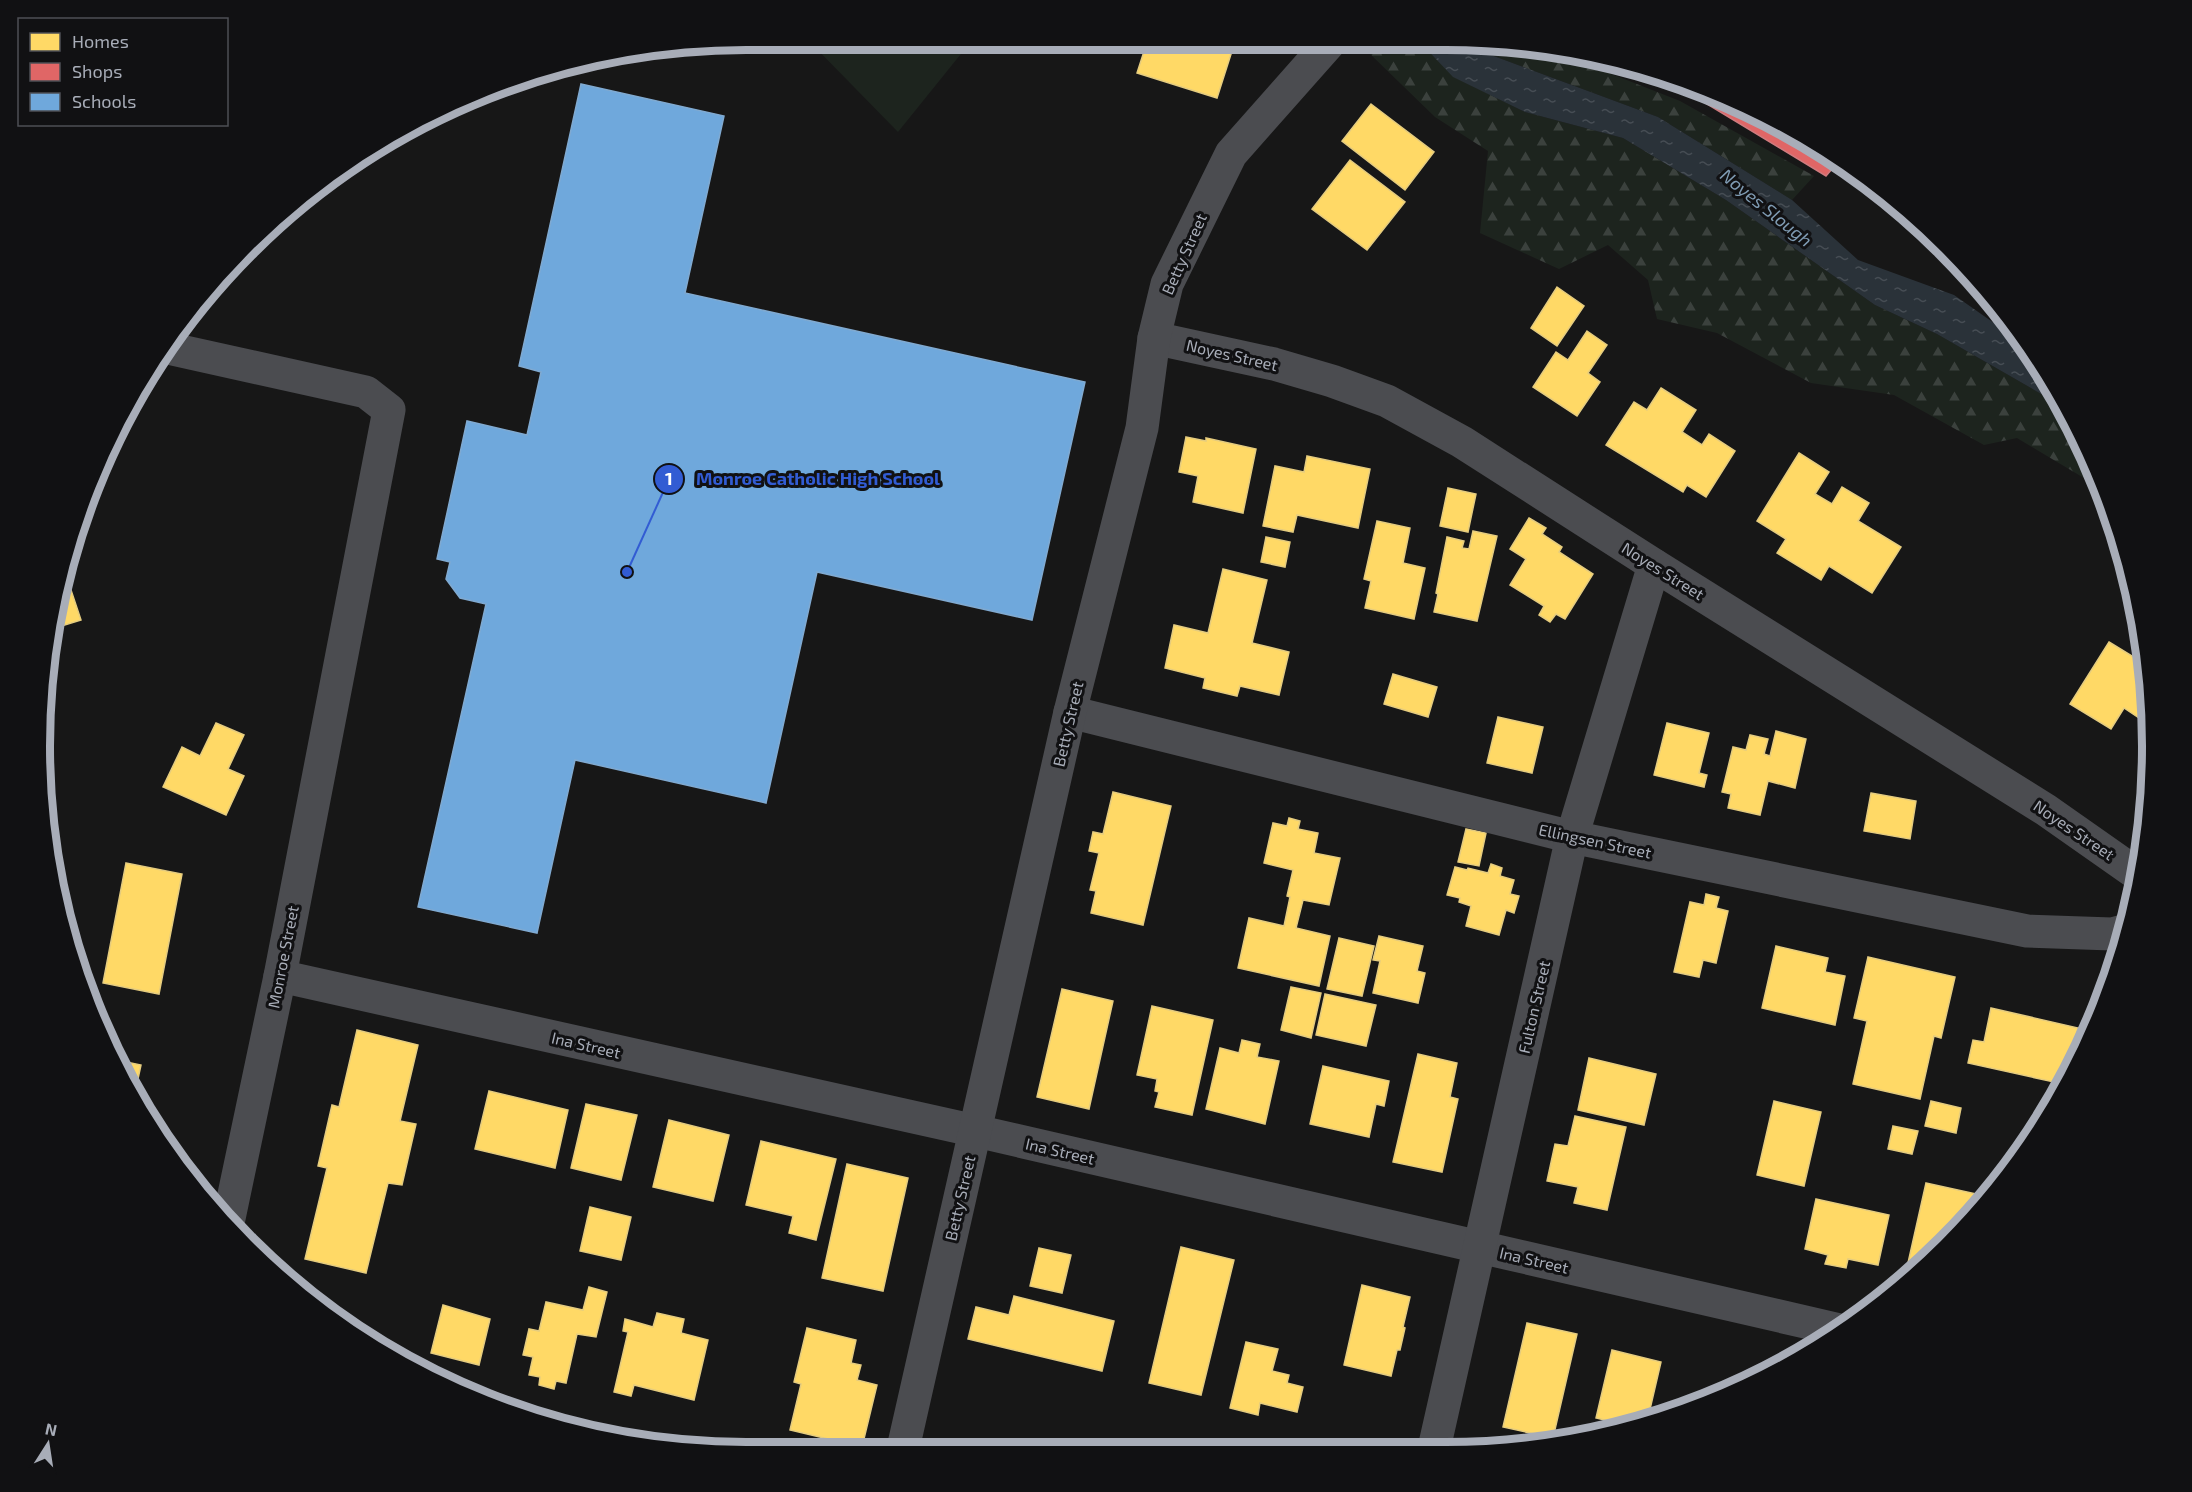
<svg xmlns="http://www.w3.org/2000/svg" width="2192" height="1492" font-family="'Exo 2',sans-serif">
  <defs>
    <pattern id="forest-firs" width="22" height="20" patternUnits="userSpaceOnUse" patternTransform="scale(1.5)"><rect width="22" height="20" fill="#1d241e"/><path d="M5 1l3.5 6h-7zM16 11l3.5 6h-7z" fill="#3b413d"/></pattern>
    <pattern id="water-ripples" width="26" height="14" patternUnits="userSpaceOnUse" patternTransform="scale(1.5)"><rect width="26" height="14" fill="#2a3239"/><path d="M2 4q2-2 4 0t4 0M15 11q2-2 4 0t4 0" fill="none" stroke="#464d54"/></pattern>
  </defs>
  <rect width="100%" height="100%" fill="#171717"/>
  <!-- forest -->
  <g fill="url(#forest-firs)">
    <path d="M 1363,39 L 1417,39 L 1454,77 L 1525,112 L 1623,138 L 1726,200 L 1875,305 L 1937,334 L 2043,395 L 2064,410 L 2099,476 L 2104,490 L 2017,438 L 1984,445 L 1894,395 L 1811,383 L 1717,333 L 1657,319 L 1648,280 L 1608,245 L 1559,269 L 1480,233 L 1488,151 L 1435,117 L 1366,50 Z"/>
    <path d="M 1474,42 L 1548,49 L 1680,101 L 1814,176 L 1792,200 L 1658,117 L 1483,52 Z"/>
  </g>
  <!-- park -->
  <path fill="#1d241e" d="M 807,39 L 973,39 L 898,132 Z"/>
  <!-- water -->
  <path fill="url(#water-ripples)" d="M 1417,39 L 1474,42 L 1483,52 L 1658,117 L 1792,200 L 1858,260 L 1954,295 L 2031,349 L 2064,410 L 2043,395 L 1937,334 L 1875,305 L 1726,200 L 1623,138 L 1525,112 L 1453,77 Z"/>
  <!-- homes -->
  <g fill="#ffd966" stroke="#e5cc7f" stroke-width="1.5">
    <path d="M 1148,39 L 1213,39 L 1211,45 L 1232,51 L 1217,98 L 1137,73 Z"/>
    <path d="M 1371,104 L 1434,152 L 1405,190 L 1342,141 Z"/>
    <path d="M 1350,160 L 1405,202 L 1367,250 L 1312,209 Z"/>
    <path d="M 1557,287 L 1584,306 L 1557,346 L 1531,328 Z"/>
    <path d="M 1587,331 L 1607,345 L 1588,373 L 1600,382 L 1577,416 L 1533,387 L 1556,352 L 1568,360 Z"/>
    <path d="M 1661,388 L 1696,410 L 1682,432 L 1702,445 L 1709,434 L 1735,451 L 1706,497 L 1687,485 L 1683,492 L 1606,445 L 1634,402 L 1647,410 Z"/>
    <path d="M 1186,437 L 1206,441 L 1206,438 L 1256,449 L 1243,513 L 1193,502 L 1198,476 L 1179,472 Z"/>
    <path d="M 1799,453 L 1829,472 L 1815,494 L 1832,504 L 1842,487 L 1869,503 L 1858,521 L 1901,547 L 1872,593 L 1829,566 L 1821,580 L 1777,553 L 1786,539 L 1757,521 Z"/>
    <path d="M 1307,456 L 1370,469 L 1358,528 L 1297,515 L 1293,532 L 1263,526 L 1275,466 L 1304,472 Z"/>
    <path d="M 1448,488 L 1476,494 L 1468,532 L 1440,526 Z"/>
    <path d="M 1529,518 L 1546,528 L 1542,534 L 1562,547 L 1559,552 L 1593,574 L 1565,619 L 1556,614 L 1550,622 L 1539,615 L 1544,606 L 1510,585 L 1526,559 L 1510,549 Z"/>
    <path d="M 1377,521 L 1410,528 L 1403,563 L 1425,568 L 1414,619 L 1365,608 L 1371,581 L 1364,579 Z"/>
    <path d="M 1473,531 L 1497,536 L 1477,621 L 1434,612 L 1438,594 L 1436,593 L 1447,537 L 1464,541 L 1462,548 L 1469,549 Z"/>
    <path d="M 1266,537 L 1290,542 L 1285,567 L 1261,562 Z"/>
    <path d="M 1223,569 L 1267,580 L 1252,643 L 1289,652 L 1279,695 L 1240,686 L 1237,696 L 1203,688 L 1205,678 L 1165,668 L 1174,625 L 1208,633 Z"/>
    <path d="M 66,575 L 81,620 L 52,629 Z"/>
    <path d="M 49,640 L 55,660 L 44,663 L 45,654 Z"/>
    <path d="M 2109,642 L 2145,664 L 2150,714 L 2145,722 L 2124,708 L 2111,729 L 2070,704 Z"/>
    <path d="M 1393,674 L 1437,687 L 1428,717 L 1384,704 Z"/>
    <path d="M 1498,717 L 1543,727 L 1532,773 L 1487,763 Z"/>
    <path d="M 216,723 L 244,735 L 228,769 L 244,776 L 226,815 L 163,787 L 182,747 L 200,756 Z"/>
    <path d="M 1667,723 L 1709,733 L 1699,773 L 1707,775 L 1704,787 L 1654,775 Z"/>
    <path d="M 1776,731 L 1806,739 L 1795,788 L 1768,781 L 1760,815 L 1728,808 L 1731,794 L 1722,792 L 1733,747 L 1746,750 L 1750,735 L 1768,739 L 1764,754 L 1770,756 Z"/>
    <path d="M 1113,792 L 1171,806 L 1143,925 L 1091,913 L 1096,891 L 1090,890 L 1099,853 L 1089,851 L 1093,832 L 1103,834 Z"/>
    <path d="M 1871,793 L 1916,801 L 1910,839 L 1864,831 Z"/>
    <path d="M 1289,818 L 1300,821 L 1298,829 L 1318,833 L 1314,853 L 1340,858 L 1329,905 L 1303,900 L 1296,928 L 1330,936 L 1319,986 L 1238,968 L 1249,918 L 1284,926 L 1290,897 L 1287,896 L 1293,870 L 1264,863 L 1273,823 L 1287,826 Z"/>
    <path d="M 1466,829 L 1486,833 L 1479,866 L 1458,862 Z"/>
    <path d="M 126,863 L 182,874 L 159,994 L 103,983 Z"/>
    <path d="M 1491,864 L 1502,868 L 1500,876 L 1514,880 L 1510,894 L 1519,896 L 1514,913 L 1506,910 L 1499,935 L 1466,926 L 1471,906 L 1459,902 L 1460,898 L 1447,895 L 1455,867 L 1467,870 L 1468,868 L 1488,873 Z"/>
    <path d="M 1706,894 L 1719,897 L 1716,908 L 1728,911 L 1716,963 L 1703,960 L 1699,977 L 1674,972 L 1690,902 L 1704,905 Z"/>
    <path d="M 1379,936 L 1423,946 L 1417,971 L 1425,973 L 1418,1003 L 1373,993 L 1380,961 L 1373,960 Z"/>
    <path d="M 1339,938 L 1374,946 L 1362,996 L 1327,989 Z"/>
    <path d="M 1776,946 L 1828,958 L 1825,972 L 1845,976 L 1835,1025 L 1762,1008 Z"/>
    <path d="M 1868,957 L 1955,977 L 1941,1038 L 1934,1036 L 1920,1099 L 1853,1084 L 1867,1021 L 1854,1018 Z"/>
    <path d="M 1291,987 L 1321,993 L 1311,1038 L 1281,1030 Z"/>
    <path d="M 1062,989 L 1113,1001 L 1089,1109 L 1037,1097 Z"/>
    <path d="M 1325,994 L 1376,1005 L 1366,1046 L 1316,1035 Z"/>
    <path d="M 1152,1006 L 1213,1020 L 1192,1115 L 1155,1107 L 1159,1092 L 1155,1091 L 1157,1079 L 1137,1075 Z"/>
    <path d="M 1991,1008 L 2078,1028 L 2067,1076 L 2063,1084 L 1968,1063 L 1973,1040 L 1984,1042 Z"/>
    <path d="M 357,1030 L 418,1045 L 400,1121 L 416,1124 L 402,1185 L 388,1183 L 366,1273 L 305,1259 L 327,1168 L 318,1166 L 332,1105 L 339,1107 Z"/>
    <path d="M 1242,1040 L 1260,1044 L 1257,1057 L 1279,1061 L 1265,1124 L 1206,1109 L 1220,1048 L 1239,1053 Z"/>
    <path d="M 1418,1054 L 1457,1063 L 1450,1097 L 1458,1099 L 1442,1172 L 1393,1162 Z"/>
    <path d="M 1589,1058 L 1656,1074 L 1644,1125 L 1578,1110 Z"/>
    <path d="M 112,1059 L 141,1065 L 134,1097 Z"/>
    <path d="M 1323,1066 L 1389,1081 L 1384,1106 L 1376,1104 L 1369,1137 L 1310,1124 Z"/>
    <path d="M 489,1091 L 568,1110 L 555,1168 L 475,1149 Z"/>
    <path d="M 1774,1101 L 1821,1112 L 1804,1186 L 1757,1175 Z"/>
    <path d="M 1931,1101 L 1961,1108 L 1956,1133 L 1925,1126 Z"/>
    <path d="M 586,1104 L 637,1115 L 621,1180 L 571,1168 Z"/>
    <path d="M 1575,1116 L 1626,1127 L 1607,1210 L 1574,1203 L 1578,1187 L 1547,1181 L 1555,1144 L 1568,1146 Z"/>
    <path d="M 669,1120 L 729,1135 L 713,1201 L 653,1187 Z"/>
    <path d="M 1893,1126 L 1918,1131 L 1912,1154 L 1888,1149 Z"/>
    <path d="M 761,1141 L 836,1159 L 816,1240 L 789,1233 L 793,1216 L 746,1205 Z"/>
    <path d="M 847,1164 L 908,1178 L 883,1291 L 822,1278 Z"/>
    <path d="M 1926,1183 L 1981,1195 L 1978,1206 L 1946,1246 L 1920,1269 L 1920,1265 L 1908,1263 Z"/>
    <path d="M 1816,1199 L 1889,1215 L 1878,1265 L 1848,1259 L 1846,1268 L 1825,1264 L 1828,1255 L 1805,1249 Z"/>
    <path d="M 590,1207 L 631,1217 L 621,1260 L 580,1251 Z"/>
    <path d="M 1181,1247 L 1234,1260 L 1201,1395 L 1149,1383 Z"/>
    <path d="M 1039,1248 L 1071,1255 L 1062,1293 L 1030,1286 Z"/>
    <path d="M 1362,1285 L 1410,1297 L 1403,1327 L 1405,1328 L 1400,1350 L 1397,1350 L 1391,1376 L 1344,1365 Z"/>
    <path d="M 589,1287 L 607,1292 L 596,1337 L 577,1334 L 566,1383 L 556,1381 L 554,1389 L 539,1385 L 540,1377 L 529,1375 L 533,1357 L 523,1355 L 529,1329 L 539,1331 L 546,1302 L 583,1310 Z"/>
    <path d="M 1014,1296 L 1114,1321 L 1102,1371 L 968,1339 L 976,1307 L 1009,1315 Z"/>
    <path d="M 443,1305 L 490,1319 L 479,1365 L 431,1353 Z"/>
    <path d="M 657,1313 L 684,1319 L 681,1333 L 708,1340 L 694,1400 L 634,1385 L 631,1396 L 614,1392 L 628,1332 L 623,1331 L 625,1319 L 653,1327 Z"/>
    <path d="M 1527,1323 L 1577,1334 L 1553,1438 L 1503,1427 Z"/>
    <path d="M 807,1328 L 856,1340 L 851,1363 L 861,1365 L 857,1380 L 877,1385 L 862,1447 L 790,1430 L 801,1384 L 794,1382 Z"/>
    <path d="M 1246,1342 L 1278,1349 L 1272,1371 L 1289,1375 L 1287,1383 L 1303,1387 L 1297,1412 L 1260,1403 L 1258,1415 L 1230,1408 Z"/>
    <path d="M 1612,1350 L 1661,1362 L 1648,1418 L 1625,1425 L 1596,1418 Z"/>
    <path d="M 1287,1446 L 1313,1452 L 1313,1453 L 1286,1453 Z"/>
  </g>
  <!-- shops -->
  <path fill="#e06666" stroke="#cf7b7f" stroke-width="1.5" d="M 1600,57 L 1674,77 L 1799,134 L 1837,163 L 1826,176 L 1689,93 Z"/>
  <!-- schools -->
  <path fill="#6fa8dc" stroke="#80aad1" stroke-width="1.5" d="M 581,84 L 724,116 L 685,293 L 1085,382 L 1032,620 L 817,572 L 766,803 L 575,760 L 537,933 L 418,907 L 486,604 L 460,598 L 446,579 L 450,562 L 437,559 L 467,421 L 527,435 L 541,372 L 519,366 Z"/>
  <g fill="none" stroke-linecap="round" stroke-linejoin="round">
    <!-- minor -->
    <g stroke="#4b4c50" stroke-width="33">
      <path d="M 1154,338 L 1274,364 L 1332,381 L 1387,401 L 1462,442 L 1654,565 L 2046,810 L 2140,876"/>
      <path d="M 163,347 L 366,392 L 389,410 L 280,976 L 228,1223"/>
      <path d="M 1070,712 L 1572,837 L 2027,931 L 2112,934 L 2126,930"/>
      <path d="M 280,976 L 976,1131 L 1840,1330"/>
      <path d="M 902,1453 L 1070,712 L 1142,428 L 1154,338 L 1167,284 L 1231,154 L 1331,41"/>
      <path d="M 1433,1453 L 1572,837 L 1654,565"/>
    </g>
  </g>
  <g text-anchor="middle" stroke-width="6" stroke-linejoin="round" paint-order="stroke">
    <!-- street labels -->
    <g font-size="16" fill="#a8adb8" stroke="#111113">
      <text transform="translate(1184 254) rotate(-66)" y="6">Betty Street</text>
      <text transform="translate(1232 355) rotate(13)" y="6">Noyes Street</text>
      <text transform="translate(1663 571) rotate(32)" y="6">Noyes Street</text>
      <text transform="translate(1068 724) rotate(-77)" y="6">Betty Street</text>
      <text transform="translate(2074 830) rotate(34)" y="6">Noyes Street</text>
      <text transform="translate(1595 841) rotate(12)" y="6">Ellingsen Street</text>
      <text transform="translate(283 957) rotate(-79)" y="6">Monroe Street</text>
      <text transform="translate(1534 1007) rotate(-77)" y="6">Fulton Street</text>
      <text transform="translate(586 1045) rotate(13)" y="6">Ina Street</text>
      <text transform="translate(1060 1151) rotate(13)" y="6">Ina Street</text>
      <text transform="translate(960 1198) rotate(-77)" y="6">Betty Street</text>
      <text transform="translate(1534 1260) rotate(13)" y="6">Ina Street</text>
    </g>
    <!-- water labels -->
    <g font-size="18" font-style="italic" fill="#7f9bb3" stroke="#111113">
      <text transform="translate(1766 208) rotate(39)" y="6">Noyes Slough</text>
    </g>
  </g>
  <!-- crop -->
  <path d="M0 0H2192V1492H0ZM746 50H1446A696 696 0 0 1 2142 746V746A696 696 0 0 1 1446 1442H746A696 696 0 0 1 50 746V746A696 696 0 0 1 746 50Z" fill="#111113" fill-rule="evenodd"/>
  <path fill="none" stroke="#a8adb8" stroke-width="8" d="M746 50H1446A696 696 0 0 1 2142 746V746A696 696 0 0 1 1446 1442H746A696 696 0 0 1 50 746V746A696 696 0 0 1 746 50Z"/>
  <!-- callouts -->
  <path fill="none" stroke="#325cd3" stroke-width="2" d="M627 572L669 479"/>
  <g fill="#325cd3" stroke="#111113" stroke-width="2">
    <circle cx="627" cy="572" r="6"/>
    <circle cx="669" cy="479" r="15"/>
  </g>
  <g font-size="18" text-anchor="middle" font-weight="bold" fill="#fff">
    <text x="669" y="485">1</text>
  </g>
  <g font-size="18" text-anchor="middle" font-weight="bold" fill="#325cd3" stroke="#111113" stroke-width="6" stroke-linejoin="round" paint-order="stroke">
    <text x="818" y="485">Monroe Catholic High School</text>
  </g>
  <!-- legend -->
  <rect x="18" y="18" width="210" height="108" fill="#111113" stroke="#4d4f55" stroke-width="1.5"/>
  <rect x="30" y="33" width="30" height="18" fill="#ffd966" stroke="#4d4f55" stroke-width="1.5"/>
  <text x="72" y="48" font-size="18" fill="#a8adb8">Homes</text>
  <rect x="30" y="63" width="30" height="18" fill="#e06666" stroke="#4d4f55" stroke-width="1.5"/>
  <text x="72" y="78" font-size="18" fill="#a8adb8">Shops</text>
  <rect x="30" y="93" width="30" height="18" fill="#6fa8dc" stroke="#4d4f55" stroke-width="1.5"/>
  <text x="72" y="108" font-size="18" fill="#a8adb8">Schools</text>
  <!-- north arrow -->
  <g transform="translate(48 1444) rotate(12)" stroke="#111113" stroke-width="4.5" paint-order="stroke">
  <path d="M0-4.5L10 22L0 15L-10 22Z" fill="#a8adb8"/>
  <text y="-9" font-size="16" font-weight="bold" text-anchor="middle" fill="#a8adb8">N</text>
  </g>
</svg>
